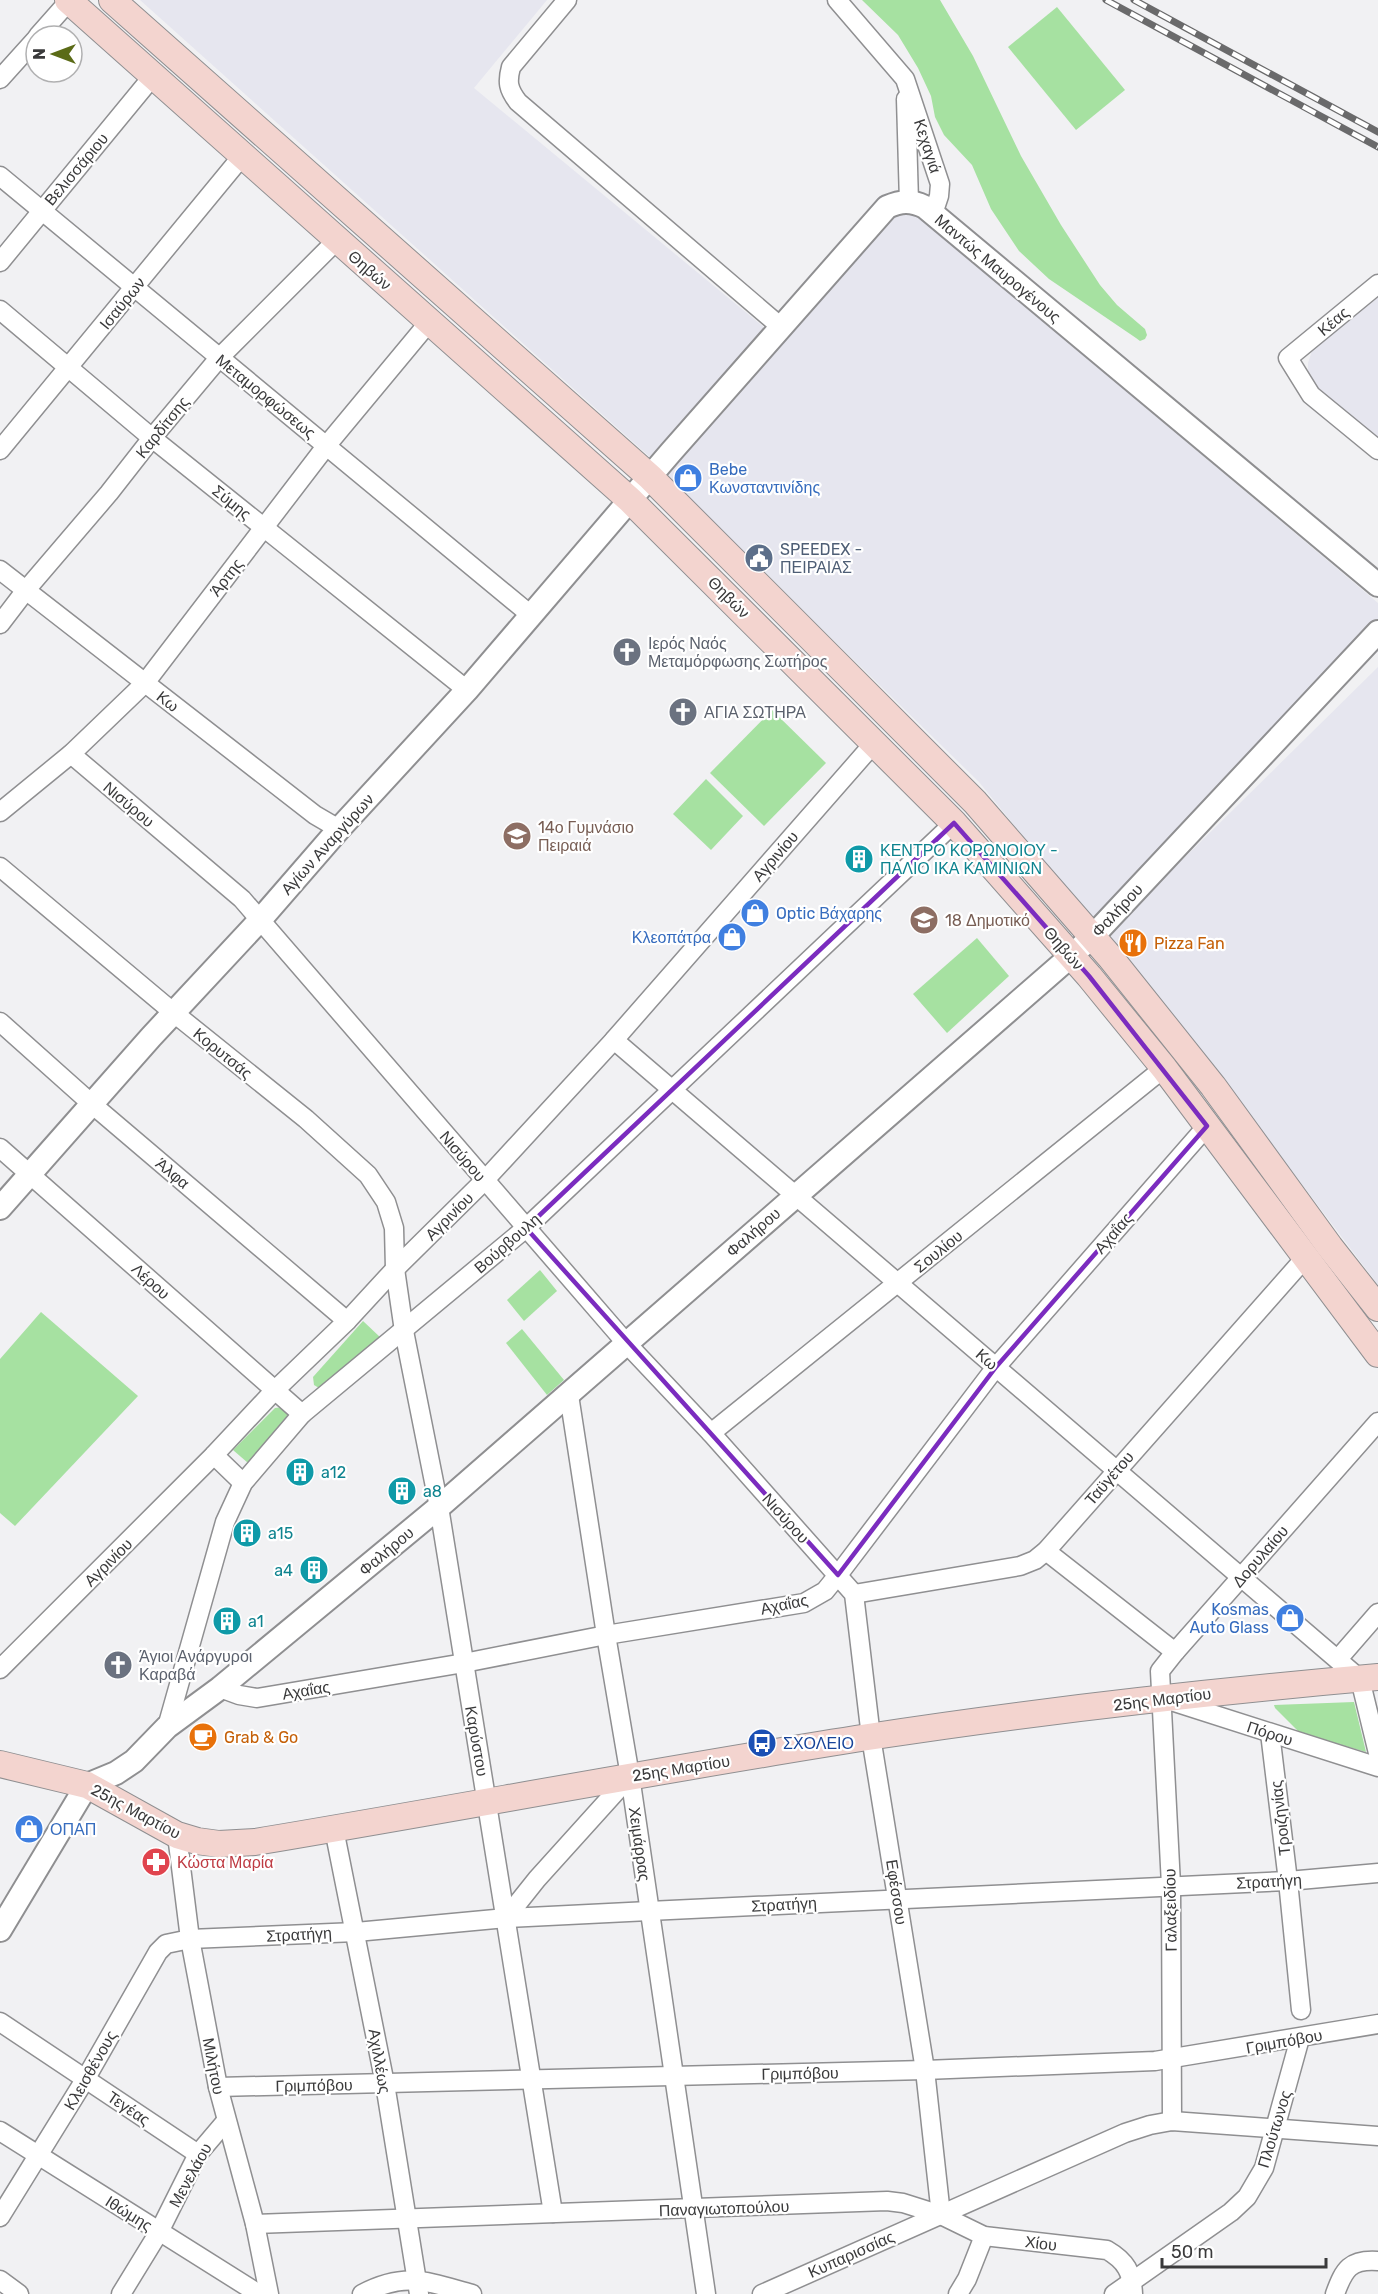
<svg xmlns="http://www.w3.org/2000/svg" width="1378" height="2294" font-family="Rubik,sans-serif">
  <rect width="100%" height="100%" fill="#f1f1f3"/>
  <!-- built -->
  <g fill="#e6e6ef">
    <path d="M 140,0 L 547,0 L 474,88 L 766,329 L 652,459 Z"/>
    <path d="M 911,210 L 1378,603 L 1378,629 L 1092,921 L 979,782 L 664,475 L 896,212 Z"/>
    <path d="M 1378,297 L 1378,438 L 1311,383 L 1308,374 L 1308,363 L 1312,351 Z"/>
    <path d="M 1378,667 L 1378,1285 L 1233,1093 L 1105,936 Z"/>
  </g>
  <!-- green -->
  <g fill="#a6e1a1">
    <path d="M 862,0 L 940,0 L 973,56 L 1021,156 L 1061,225 L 1100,285 L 1117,305 L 1145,329 L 1147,335 L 1145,339 L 1140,341 L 1136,338 L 1049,279 L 1019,251 L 991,209 L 972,165 L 944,135 L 935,117 L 931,96 L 918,68 L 898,35 Z"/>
    <path d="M 1057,7 L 1125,90 L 1076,130 L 1008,47 Z"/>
    <path d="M 772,710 L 826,763 L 764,826 L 710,773 Z"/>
    <path d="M 706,779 L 743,816 L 711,850 L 673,814 Z"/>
    <path d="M 977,938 L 1009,976 L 947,1033 L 913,994 Z"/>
    <path d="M 540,1270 L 557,1291 L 524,1321 L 507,1300 Z"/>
    <path d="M 41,1312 L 138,1396 L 15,1526 L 0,1513 L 0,1359 Z"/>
    <path d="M 363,1321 L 381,1338 L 319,1388 L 314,1385 L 313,1377 Z"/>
    <path d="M 522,1329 L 564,1380 L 547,1395 L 506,1343 Z"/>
    <path d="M 284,1407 L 288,1409 L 287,1417 L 248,1463 L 233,1450 L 275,1408 Z"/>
    <path d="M 1354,1702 L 1366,1752 L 1300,1733 L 1275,1708 L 1274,1705 Z"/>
  </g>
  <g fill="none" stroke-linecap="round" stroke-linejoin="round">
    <!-- minor casing -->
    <g stroke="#8f8f91" stroke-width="21">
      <g id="minor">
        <path d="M 567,0 L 511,67 C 507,82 508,89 518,102 L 781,327"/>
        <path d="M 837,0 L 905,79 L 940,184 L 939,196 L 933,214"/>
        <path d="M 38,36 L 69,1"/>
        <path d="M 0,79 L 36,39"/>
        <path d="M 906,99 L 909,202"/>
        <path d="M 0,176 L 532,616"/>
        <path d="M 0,262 L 153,76"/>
        <path d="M 1378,284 L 1288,358 L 1311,395 L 1378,450"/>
        <path d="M 0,310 L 152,438 L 467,690"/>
        <path d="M 0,450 L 243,155"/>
        <path d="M 0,570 L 315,815 L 339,829"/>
        <path d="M 0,624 L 26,590 L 109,493 L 152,438 L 219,358 L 336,241"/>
        <path d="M 71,754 L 242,899 L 627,1344 L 711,1433 L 854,1594 L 871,1737 L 925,2070 L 941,2215"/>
        <path d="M 0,812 L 71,754 L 145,683 L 327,445 L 430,321"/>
        <path d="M 0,867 L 174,1013 L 306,1119 L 368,1175 L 386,1202 L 394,1228 L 395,1269 L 404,1331 L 439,1507 L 553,2213"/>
        <path d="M 0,1022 L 93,1105 L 347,1321"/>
        <path d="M 614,1040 L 1360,1679 L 1378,1753"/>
        <path d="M 0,1148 L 302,1414"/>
        <path d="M 569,1395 L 606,1635 L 630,1776 L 706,2294"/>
        <path d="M 711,1433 L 1164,1068"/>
        <path d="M 214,1455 L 243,1483"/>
        <path d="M 1046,1551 L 1175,1652"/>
        <path d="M 854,1594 L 1020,1566 L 1035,1560 L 1046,1551 L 1305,1258"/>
        <path d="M 1338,1659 L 1378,1613"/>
        <path d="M 0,1669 L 214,1455 L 274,1391 L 347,1321 L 395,1269 L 484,1181 L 614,1040 L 875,742"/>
        <path d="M 220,1688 L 239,1695 L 257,1698 L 464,1663 L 606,1635 L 804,1603 L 825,1591 L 838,1575 L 996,1367 L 1207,1126"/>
        <path d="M 1168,1700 L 1378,1767"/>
        <path d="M 167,1727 L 225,1522 L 243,1483 L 302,1414 L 526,1228 L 954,823"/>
        <path d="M 1270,1733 L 1288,1881 L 1301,2010"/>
        <path d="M 334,1829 L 385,2084 L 419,2294"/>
        <path d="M 177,1835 L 190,1939 L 218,2087 L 255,2224 L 269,2294"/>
        <path d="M 506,1918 L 537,1879 L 630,1776"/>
        <path d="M 0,2022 L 198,2154"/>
        <path d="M 218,2087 L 925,2070 L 1155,2061 L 1378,2024"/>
        <path d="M 1172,2121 L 1171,1885 L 1160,1671 L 1175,1652 L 1378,1422"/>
        <path d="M 0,2131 L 259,2294"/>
        <path d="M 0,2217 L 86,2078 L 158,1952 L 166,1944 L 190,1939 L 356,1932 L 506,1918 L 649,1911 L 1288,1881 L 1378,1873"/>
        <path d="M 255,2224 L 887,2201 L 903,2203 L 941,2215 L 984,2236 L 1107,2250 C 1126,2261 1132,2272 1133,2294"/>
        <path d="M 0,2280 L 19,2294"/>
        <path d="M 121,2294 L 159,2232 L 198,2154 L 226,2121"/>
        <path d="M 362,2294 C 406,2271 428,2282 472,2294"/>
        <path d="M 762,2294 L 1125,2133 L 1150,2125 L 1172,2121 L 1378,2136"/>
        <path d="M 958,2294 L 967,2279 L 984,2236"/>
        <path d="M 1114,2294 L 1231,2212 L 1247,2197 L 1264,2168 L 1300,2038"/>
        <path d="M 1335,2294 C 1344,2269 1350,2259 1378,2261"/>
      </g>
    </g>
    <!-- tertiary casing -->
    <g stroke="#8f8f91" stroke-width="26">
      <g id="tertiary">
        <path d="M 0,1208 L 151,1037 L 260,920 L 339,829 L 467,690 L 671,452 L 887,207 C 901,201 910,200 925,207 L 1378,585"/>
        <path d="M 0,1930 L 87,1785 L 116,1773 L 134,1761 L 167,1727 L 220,1688 L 439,1507 L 1071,956 L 1092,937 L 1378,632"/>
      </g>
    </g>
    <!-- secondary casing -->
    <g stroke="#8f8f91" stroke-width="28">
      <g id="secondary">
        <path d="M 68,0 L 630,500 L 954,823 L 1089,976 L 1164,1068 L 1378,1354"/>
        <path d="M 112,0 L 650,477 L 975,802 L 1110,957 L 1213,1086 L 1330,1247 L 1378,1308"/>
        <path d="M 0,1764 L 87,1785 L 177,1835 L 197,1841 L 219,1844 L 255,1842 C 459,1808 663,1769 868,1737 C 1037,1711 1208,1692 1378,1677"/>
      </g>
    </g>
    <!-- minor -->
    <use href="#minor" stroke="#fff" stroke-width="18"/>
    <!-- tertiary -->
    <use href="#tertiary" stroke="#fff" stroke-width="22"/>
    <!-- secondary -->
    <use href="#secondary" stroke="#f3d4cf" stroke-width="26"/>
    <!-- rail casing -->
    <g stroke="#6a6a6b" stroke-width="7">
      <g id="rail">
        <path d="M 1106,0 L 1378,147"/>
        <path d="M 1134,0 L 1378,132"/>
      </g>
    </g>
    <!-- rail -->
    <use href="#rail" stroke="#fff" stroke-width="4.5" stroke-dasharray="14" stroke-linecap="butt"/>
  </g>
  <!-- marked area -->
  <path fill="none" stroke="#7b2cbf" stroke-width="4.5" stroke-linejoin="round" d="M 954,823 L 1089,976 L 1207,1126 L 996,1367 L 838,1575 L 526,1228 Z"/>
  <!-- icons -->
  <defs>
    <g id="shop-disc" transform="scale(1.5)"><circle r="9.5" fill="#3f7fe0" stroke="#fff"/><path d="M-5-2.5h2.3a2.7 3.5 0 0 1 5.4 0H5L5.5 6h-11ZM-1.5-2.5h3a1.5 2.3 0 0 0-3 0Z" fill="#fff"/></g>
    <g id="civic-disc" transform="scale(1.5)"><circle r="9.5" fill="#5c6f8a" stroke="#fff"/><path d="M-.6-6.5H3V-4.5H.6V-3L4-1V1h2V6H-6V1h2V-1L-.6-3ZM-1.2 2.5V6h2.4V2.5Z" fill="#fff"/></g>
    <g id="church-disc" transform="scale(1.5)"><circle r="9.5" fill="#6b7280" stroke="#fff"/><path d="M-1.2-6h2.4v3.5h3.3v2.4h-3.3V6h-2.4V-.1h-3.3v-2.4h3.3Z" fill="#fff"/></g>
    <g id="school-disc" transform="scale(1.5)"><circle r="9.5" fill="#8d6e63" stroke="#fff"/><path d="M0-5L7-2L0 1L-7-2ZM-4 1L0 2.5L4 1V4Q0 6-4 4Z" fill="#fff"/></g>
    <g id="building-disc" transform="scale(1.5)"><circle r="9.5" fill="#0f9aa8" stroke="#fff"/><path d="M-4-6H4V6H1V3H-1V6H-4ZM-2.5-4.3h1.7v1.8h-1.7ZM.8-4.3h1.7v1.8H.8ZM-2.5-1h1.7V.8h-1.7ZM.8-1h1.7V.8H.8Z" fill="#fff"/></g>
    <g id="restaurant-disc" transform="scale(1.5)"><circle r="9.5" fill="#e8710a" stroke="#fff"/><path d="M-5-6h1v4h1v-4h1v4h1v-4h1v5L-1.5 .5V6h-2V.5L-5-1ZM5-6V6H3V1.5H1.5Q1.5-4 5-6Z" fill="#fff"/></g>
    <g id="cafe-disc" transform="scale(1.5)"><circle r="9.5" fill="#e8710a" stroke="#fff"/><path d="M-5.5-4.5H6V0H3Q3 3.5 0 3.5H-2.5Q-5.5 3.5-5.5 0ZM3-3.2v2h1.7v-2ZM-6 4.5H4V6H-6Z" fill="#fff"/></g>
    <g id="bus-disc" transform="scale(1.5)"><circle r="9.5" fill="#1a4fb4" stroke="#fff"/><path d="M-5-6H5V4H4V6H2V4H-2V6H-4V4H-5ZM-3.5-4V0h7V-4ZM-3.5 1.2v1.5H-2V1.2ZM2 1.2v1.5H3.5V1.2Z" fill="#fff"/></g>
    <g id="pharmacy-disc" transform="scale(1.5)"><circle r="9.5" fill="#e0444e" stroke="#fff"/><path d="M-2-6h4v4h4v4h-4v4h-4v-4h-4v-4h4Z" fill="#fff"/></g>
  </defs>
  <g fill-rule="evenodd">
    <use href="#shop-disc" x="688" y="478"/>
    <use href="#civic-disc" x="759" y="558"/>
    <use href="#church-disc" x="627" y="652"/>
    <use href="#church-disc" x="683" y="712"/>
    <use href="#school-disc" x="517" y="836"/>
    <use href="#building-disc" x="859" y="859"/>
    <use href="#shop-disc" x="755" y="913"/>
    <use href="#school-disc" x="924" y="920"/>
    <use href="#shop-disc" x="732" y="937"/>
    <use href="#restaurant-disc" x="1133" y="943"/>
    <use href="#building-disc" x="300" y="1472"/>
    <use href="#building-disc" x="402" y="1491"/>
    <use href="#building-disc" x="247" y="1533"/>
    <use href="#building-disc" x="314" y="1570"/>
    <use href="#shop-disc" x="1290" y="1618"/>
    <use href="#building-disc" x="227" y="1621"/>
    <use href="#church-disc" x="118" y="1665"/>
    <use href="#cafe-disc" x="203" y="1737"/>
    <use href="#bus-disc" x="762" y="1743"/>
    <use href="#shop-disc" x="29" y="1829"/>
    <use href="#pharmacy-disc" x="156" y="1862"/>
  </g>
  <g text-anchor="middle" stroke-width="4.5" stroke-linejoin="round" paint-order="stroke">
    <!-- street labels -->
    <g font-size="16" fill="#3a3a3b" stroke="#fff">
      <text transform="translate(928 146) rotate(72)" y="6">Κεχαγιά</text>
      <text transform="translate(76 169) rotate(-50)" y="6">Βελισσάριου</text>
      <text transform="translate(998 268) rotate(40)" y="6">Μαντώς Μαυρογένους</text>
      <text transform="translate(370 270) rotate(41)" y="6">Θηβών</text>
      <text transform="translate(122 303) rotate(-51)" y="6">Ισαύρων</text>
      <text transform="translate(1333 321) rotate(-40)" y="6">Κέας</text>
      <text transform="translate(266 396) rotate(39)" y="6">Μεταμορφώσεως</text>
      <text transform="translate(162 427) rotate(-51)" y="6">Καρδίτσης</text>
      <text transform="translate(232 502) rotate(39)" y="6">Σύμης</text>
      <text transform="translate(226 577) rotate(-52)" y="6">Άρτης</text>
      <text transform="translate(729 597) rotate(45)" y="6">Θηβών</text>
      <text transform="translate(168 701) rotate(38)" y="6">Κω</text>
      <text transform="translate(129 804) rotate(40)" y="6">Νισύρου</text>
      <text transform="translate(327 844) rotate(-48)" y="6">Αγίων Αναργύρων</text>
      <text transform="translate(775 856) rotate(-49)" y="6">Αγρινίου</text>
      <text transform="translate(1117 910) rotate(-47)" y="6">Φαλήρου</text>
      <text transform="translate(1064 948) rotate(49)" y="6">Θηβών</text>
      <text transform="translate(223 1053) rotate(39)" y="6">Κορυτσάς</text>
      <text transform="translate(463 1156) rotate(49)" y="6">Νισύρου</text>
      <text transform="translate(173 1173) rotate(40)" y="6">Άλφα</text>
      <text transform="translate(449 1216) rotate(-45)" y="6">Αγρινίου</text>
      <text transform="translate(753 1232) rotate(-41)" y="6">Φαλήρου</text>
      <text transform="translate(1113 1233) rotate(-49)" y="6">Αχαΐας</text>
      <text transform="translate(507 1243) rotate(-41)" y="6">Βούρβουλη</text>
      <text transform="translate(938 1251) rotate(-39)" y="6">Σουλίου</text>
      <text transform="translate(151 1281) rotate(42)" y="6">Λέρου</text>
      <text transform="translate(987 1359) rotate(41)" y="6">Κω</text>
      <text transform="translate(1109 1478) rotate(-49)" y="6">Ταϋγέτου</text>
      <text transform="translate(786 1518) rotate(48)" y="6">Νισύρου</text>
      <text transform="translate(386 1551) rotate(-40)" y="6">Φαλήρου</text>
      <text transform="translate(1260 1556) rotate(-49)" y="6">Δορυλαίου</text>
      <text transform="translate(108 1562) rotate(-45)" y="6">Αγρινίου</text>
      <text transform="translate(784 1604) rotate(-12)" y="6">Αχαΐας</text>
      <text transform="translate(306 1690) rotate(-9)" y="6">Αχαΐας</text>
      <text transform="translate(1162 1699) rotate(-7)" y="6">25ης Μαρτίου</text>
      <text transform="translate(1270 1733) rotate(18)" y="6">Πόρου</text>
      <text transform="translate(477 1741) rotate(80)" y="6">Καρύστου</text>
      <text transform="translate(681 1768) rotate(-9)" y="6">25ης Μαρτίου</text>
      <text transform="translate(136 1811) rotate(28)" y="6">25ης Μαρτίου</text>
      <text transform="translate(1280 1818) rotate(-97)" y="6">Τροιζηνίας</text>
      <text transform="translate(640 1844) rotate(82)" y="6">Χειμάρρας</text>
      <text transform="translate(1269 1881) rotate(-3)" y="6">Στρατήγη</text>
      <text transform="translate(897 1892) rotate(81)" y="6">Εφέσσου</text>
      <text transform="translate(784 1904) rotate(-3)" y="6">Στρατήγη</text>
      <text transform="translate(1170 1910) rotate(-91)" y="6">Γαλαξειδίου</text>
      <text transform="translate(299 1934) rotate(-3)" y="6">Στρατήγη</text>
      <text transform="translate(1284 2041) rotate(-10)" y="6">Γριμπόβου</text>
      <text transform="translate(380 2061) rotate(80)" y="6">Αχιλλέως</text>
      <text transform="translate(214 2066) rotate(79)" y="6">Μιλήτου</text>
      <text transform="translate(90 2070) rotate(-60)" y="6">Κλεισθένους</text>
      <text transform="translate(800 2073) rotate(-1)" y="6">Γριμπόβου</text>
      <text transform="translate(314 2085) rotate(-1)" y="6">Γριμπόβου</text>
      <text transform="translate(129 2108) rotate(34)" y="6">Τεγέας</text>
      <text transform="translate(1274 2129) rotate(-73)" y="6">Πλούτωνος</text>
      <text transform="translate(190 2175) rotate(-61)" y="6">Μενελάου</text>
      <text transform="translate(724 2208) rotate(-2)" y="6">Παναγιωτοπούλου</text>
      <text transform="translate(129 2213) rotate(32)" y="6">Ιθώμης</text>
      <text transform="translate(1041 2243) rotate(7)" y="6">Χίου</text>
      <text transform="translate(851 2254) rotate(-24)" y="6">Κυπαρισσίας</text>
    </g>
    <!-- shop labels -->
    <g font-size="16" fill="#366cbe" stroke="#fff" text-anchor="start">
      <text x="709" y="475">Bebe<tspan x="709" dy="18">Κωνσταντινίδης</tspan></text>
      <text x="776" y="919">Optic Βάχαρης</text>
      <text x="711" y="943" text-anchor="end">Κλεοπάτρα</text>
      <text x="1269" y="1615" text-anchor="end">Kosmas<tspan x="1269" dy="18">Auto Glass</tspan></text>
      <text x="50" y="1835">ΟΠΑΠ</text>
    </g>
    <!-- service labels -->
    <g font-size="16" fill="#4e5e75" stroke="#fff" text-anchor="start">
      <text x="780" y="555">SPEEDEX -<tspan x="780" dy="18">ΠΕΙΡΑΙΑΣ</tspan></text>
    </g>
    <!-- worship labels -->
    <g font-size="16" fill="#5b616d" stroke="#fff" text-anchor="start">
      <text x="648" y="649">Ιερός Ναός<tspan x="648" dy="18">Μεταμόρφωσης Σωτήρος</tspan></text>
      <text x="704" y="718">ΑΓΙΑ ΣΩΤΗΡΑ</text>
      <text x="139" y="1662">Άγιοι Ανάργυροι<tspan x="139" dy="18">Καραβά</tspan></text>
    </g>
    <!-- education labels -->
    <g font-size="16" fill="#785e54" stroke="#fff" text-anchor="start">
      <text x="538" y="833">14ο Γυμνάσιο<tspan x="538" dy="18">Πειραιά</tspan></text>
      <text x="945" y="926">18 Δημοτικό</text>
    </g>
    <!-- culture labels -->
    <g font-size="16" fill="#0d838f" stroke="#fff" text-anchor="start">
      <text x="880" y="856">ΚΕΝΤΡΟ ΚΟΡΩΝΟΙΟΥ -<tspan x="880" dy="18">ΠΑΛΙΟ ΙΚΑ ΚΑΜΙΝΙΩΝ</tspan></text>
      <text x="321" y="1478">a12</text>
      <text x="423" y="1497">a8</text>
      <text x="268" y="1539">a15</text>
      <text x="293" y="1576" text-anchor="end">a4</text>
      <text x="248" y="1627">a1</text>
    </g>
    <!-- food labels -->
    <g font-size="16" fill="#c56008" stroke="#fff" text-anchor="start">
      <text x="1154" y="949">Pizza Fan</text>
      <text x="224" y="1743">Grab &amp; Go</text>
    </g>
    <!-- transit labels -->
    <g font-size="16" fill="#164399" stroke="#fff" text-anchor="start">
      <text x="783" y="1749">ΣΧΟΛΕΙΟ</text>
    </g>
    <!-- health labels -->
    <g font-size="16" fill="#be3a42" stroke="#fff" text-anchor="start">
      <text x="177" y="1868">Κώστα Μαρία</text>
    </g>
  </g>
  <!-- north arrow -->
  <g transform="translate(54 54) rotate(270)"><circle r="28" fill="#ffffff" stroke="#b0b0b1" stroke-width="1.5"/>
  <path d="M0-4.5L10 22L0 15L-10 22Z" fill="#5b6b17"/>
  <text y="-9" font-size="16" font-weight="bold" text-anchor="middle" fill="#3a3a3b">N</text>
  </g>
  <!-- scale -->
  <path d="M1162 2258v9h164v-9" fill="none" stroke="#3a3a3b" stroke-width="3"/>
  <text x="1171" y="2258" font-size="18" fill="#3a3a3b" stroke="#ffffff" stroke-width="4.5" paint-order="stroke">50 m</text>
</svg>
